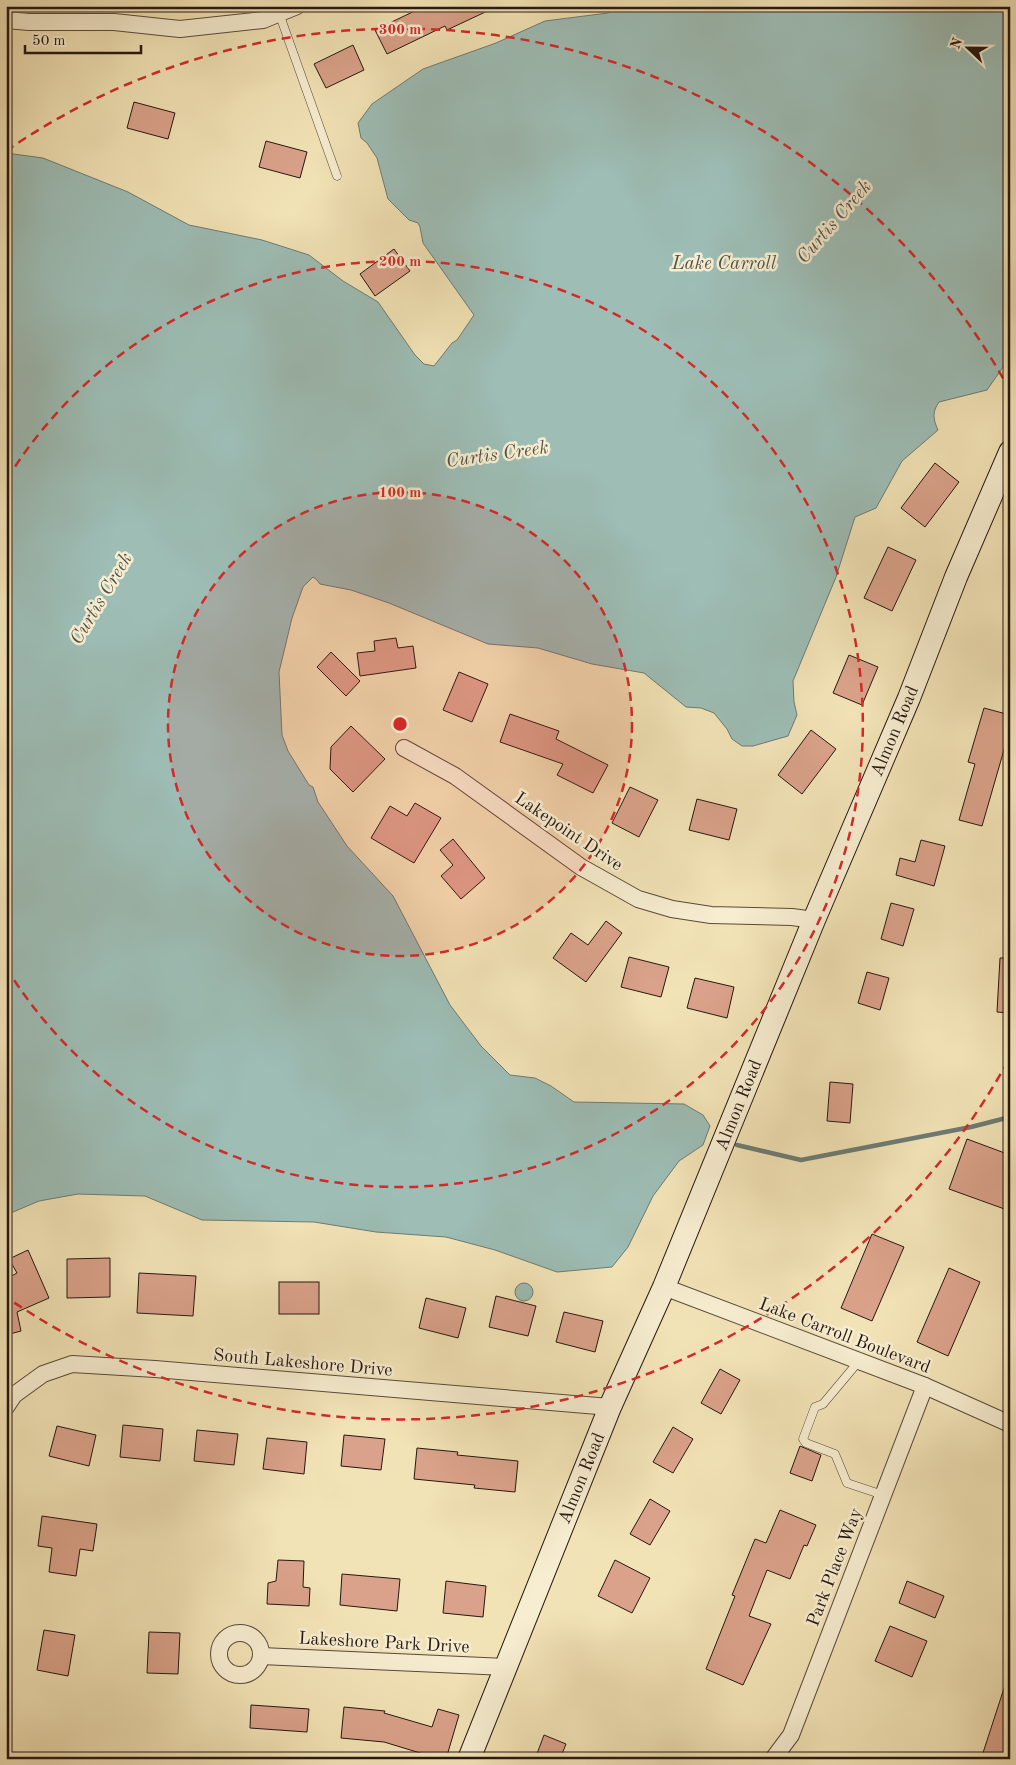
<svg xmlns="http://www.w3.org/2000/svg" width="1016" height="1765" font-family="'Old Standard TT',serif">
  <rect width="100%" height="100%" fill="#f2e3b6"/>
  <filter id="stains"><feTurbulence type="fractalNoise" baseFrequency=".004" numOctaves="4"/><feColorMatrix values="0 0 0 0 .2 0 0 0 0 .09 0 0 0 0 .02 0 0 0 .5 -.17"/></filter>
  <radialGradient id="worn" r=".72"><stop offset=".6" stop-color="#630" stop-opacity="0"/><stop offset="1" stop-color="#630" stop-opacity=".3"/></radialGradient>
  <!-- water -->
  <g fill="#9dbdb5" stroke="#6d7b73">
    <path d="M 618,6 L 1010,6 L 1010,357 L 987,390 L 939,402 C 932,412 933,419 938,430 L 902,461 L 876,508 L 855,517 L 836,577 L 793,681 L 794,702 L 797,715 L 788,736 L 753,746 L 742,746 L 732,739 L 727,729 L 714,713 L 701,708 L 686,707 L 644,673 L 592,664 L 538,648 L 488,644 L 389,603 L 351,590 L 320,584 L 317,580 L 313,577 L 303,587 L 292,618 L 279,672 L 282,735 L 288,751 L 309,785 L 313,787 L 318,802 L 347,846 L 393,896 L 450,1005 L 481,1046 L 510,1075 L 535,1078 L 551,1086 L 574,1102 L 684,1104 L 703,1115 L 710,1126 L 703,1145 L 679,1161 L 653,1196 L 628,1247 L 612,1267 L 557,1272 L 495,1250 L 446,1237 L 376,1232 L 314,1222 L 202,1220 L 145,1196 L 78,1194 L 39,1201 L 6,1215 L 6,153 L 43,158 L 128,192 L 189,225 L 262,240 L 309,255 L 343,281 L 378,302 L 415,355 L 424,364 L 434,366 L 452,343 L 457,340 L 474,315 L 423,243 L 420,227 L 418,223 L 409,220 L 388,199 L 377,158 L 367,143 L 361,138 L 358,123 L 372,104 L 423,69 L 496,43 L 545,21 L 608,13 Z"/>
    <circle cx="524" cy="1292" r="9"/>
  </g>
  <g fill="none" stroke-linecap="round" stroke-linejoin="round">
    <!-- stream -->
    <path stroke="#6d7b73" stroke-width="4.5" d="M 737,1145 L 801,1160 L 971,1127 L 1010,1117"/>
  </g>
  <!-- building -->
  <g fill="#daa28a" stroke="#261711">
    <path d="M 425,6 L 498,6 L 447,30 L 445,26 L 387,54 L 375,30 Z"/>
    <path d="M 353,45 L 364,70 L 326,88 L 314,64 Z"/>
    <path d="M 134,102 L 175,113 L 168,139 L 127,128 Z"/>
    <path d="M 266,141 L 307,152 L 300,178 L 259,167 Z"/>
    <path d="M 394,249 L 410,271 L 375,296 L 360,274 Z"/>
    <path d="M 935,463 L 959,482 L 925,527 L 901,508 Z"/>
    <path d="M 888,547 L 916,560 L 892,611 L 864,598 Z"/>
    <path d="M 396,638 L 398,648 L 413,646 L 416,668 L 360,676 L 357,653 L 375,651 L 374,641 Z"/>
    <path d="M 331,652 L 360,681 L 346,696 L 317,667 Z"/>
    <path d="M 849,655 L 878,667 L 862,705 L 833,693 Z"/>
    <path d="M 459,672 L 488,684 L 472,722 L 443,710 Z"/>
    <path d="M 984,708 L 1010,715 L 1010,729 L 982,826 L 959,820 L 975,764 L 968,762 Z"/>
    <path d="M 510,714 L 559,731 L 556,739 L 608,765 L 593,793 L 557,775 L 563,764 L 500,742 Z"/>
    <path d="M 351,726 L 385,759 L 353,792 L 330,769 L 331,747 Z"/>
    <path d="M 811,730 L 836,749 L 802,794 L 778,775 Z"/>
    <path d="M 630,787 L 658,800 L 639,837 L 612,823 Z"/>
    <path d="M 697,799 L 737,809 L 729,840 L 689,830 Z"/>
    <path d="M 415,803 L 441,818 L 414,863 L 371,838 L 390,806 L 407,816 Z"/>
    <path d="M 453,839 L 485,878 L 461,899 L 441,876 L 453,865 L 440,850 Z"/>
    <path d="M 921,840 L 945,846 L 934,886 L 896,875 L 900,858 L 915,862 Z"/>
    <path d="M 891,903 L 914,909 L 903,946 L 881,939 Z"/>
    <path d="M 606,921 L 622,933 L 586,982 L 553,958 L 571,933 L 588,945 Z"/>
    <path d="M 629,957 L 669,967 L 661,997 L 621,987 Z"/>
    <path d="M 1000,958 L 1010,958 L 1010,1013 L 997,1012 Z"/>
    <path d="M 867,972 L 889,978 L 880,1010 L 858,1003 Z"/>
    <path d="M 695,978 L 734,987 L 727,1018 L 687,1008 Z"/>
    <path d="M 830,1082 L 853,1084 L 850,1123 L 827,1121 Z"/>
    <path d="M 967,1139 L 1010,1155 L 1010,1211 L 949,1189 Z"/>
    <path d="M 872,1234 L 904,1247 L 872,1321 L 841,1308 Z"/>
    <path d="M 28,1250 L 49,1298 L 17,1312 L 21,1331 L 6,1335 L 6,1279 L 17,1273 L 9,1259 Z"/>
    <path d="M 110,1258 L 110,1297 L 67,1298 L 67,1259 Z"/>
    <path d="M 949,1268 L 980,1282 L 948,1356 L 917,1342 Z"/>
    <path d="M 139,1273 L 196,1276 L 193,1316 L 137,1313 Z"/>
    <rect x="279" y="1282" width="40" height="32"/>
    <path d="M 496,1296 L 536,1306 L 528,1336 L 489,1327 Z"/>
    <path d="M 426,1298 L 466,1308 L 458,1338 L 419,1328 Z"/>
    <path d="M 564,1312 L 603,1321 L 595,1352 L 556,1342 Z"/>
    <path d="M 720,1369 L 740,1380 L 721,1414 L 701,1403 Z"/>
    <path d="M 123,1425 L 163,1429 L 160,1461 L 120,1457 Z"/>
    <path d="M 57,1426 L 96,1435 L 89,1466 L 49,1456 Z"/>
    <path d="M 673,1427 L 693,1439 L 673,1473 L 653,1462 Z"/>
    <path d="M 197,1430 L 238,1434 L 234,1465 L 194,1461 Z"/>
    <path d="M 344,1435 L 385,1439 L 381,1470 L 341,1466 Z"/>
    <path d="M 267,1438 L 307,1442 L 304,1474 L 263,1469 Z"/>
    <path d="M 800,1446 L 821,1455 L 812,1481 L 790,1473 Z"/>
    <path d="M 417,1448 L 458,1452 L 457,1455 L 518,1461 L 515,1492 L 474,1488 L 475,1485 L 414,1479 Z"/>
    <path d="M 650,1499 L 670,1511 L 650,1545 L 630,1534 Z"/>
    <path d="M 780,1510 L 816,1525 L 807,1546 L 804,1545 L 790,1579 L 767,1570 L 749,1616 L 771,1624 L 743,1685 L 706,1669 L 735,1596 L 732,1595 L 755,1539 L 766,1543 Z"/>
    <path d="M 42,1516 L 97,1524 L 93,1551 L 80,1549 L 76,1576 L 49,1572 L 52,1548 L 38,1546 Z"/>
    <path d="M 278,1560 L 304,1561 L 303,1587 L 310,1588 L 309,1606 L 267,1604 L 268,1583 L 276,1581 Z"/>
    <path d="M 615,1560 L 650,1578 L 632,1613 L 598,1596 Z"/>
    <path d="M 342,1574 L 400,1579 L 397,1611 L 340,1605 Z"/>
    <path d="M 446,1581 L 486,1586 L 483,1617 L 443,1613 Z"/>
    <path d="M 907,1581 L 944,1596 L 935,1618 L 899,1603 Z"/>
    <path d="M 890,1626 L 927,1641 L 912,1677 L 875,1661 Z"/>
    <path d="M 44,1630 L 75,1635 L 68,1676 L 37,1670 Z"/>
    <path d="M 149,1632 L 180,1633 L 178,1674 L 147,1673 Z"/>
    <path d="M 1007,1679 L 1010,1679 L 1010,1759 L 981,1759 Z"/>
    <path d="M 251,1705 L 309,1709 L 307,1732 L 250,1728 Z"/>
    <path d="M 344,1707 L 385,1711 L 384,1713 L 432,1727 L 438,1709 L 459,1715 L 446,1759 L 440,1759 L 384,1742 L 341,1738 Z"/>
    <path d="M 544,1735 L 566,1744 L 560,1759 L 535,1759 Z"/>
  </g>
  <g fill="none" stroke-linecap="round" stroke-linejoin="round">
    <!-- lane casing -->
    <g stroke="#594a3a" stroke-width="9">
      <g id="lane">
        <path d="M 279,13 L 337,176"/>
        <path d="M 859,1361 L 823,1404 L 815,1407 L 803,1439 L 806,1443 L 835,1454 L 847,1483 L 883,1495"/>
      </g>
    </g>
    <!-- street casing -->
    <g stroke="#594a3a" stroke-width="18">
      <g id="street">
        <path d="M 6,20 L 29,22 L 114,22 L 180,29 L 263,20 L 297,6"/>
        <path d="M 404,748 L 455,776 L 581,867 L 638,899 L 672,909 L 711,915 L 792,917 L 814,920"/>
        <path d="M 664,1287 L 925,1386 L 1010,1424"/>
        <path d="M 6,1407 L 14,1395 L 43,1374 L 72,1364 L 155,1369 L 610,1407"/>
        <circle cx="240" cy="1654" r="21"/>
        <path d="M 261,1656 L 506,1667"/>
        <path d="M 773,1759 L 791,1735 L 925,1386"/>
      </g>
    </g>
    <!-- secondary casing -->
    <g stroke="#261711" stroke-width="24">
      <path id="secondary" d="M 469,1759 L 610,1407 L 664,1287 L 814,920 L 909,698 L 956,577 L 1010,452"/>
    </g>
    <!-- lane -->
    <use href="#lane" stroke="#f7edd0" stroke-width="8"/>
    <!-- street -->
    <use href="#street" stroke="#f7edd0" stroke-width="16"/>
    <!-- secondary -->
    <use href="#secondary" stroke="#f7edd0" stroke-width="22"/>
  </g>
  <!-- distance rings -->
  <circle cx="400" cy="724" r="232" fill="#d62828" fill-opacity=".12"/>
  <g fill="none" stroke="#d62828" stroke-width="2.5" stroke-dasharray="9 6">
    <circle cx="400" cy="724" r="232"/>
    <path d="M7 479A463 463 0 1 1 7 969"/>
    <path d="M1008 1061A695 695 0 0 1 6 1297M6 151A695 695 0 0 1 1008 387"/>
  </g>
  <g text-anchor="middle" stroke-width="5" stroke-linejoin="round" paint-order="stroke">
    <!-- street labels -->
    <g font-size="18" fill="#261711" stroke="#f7edd0">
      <text transform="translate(894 731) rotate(-67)" y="6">Almon Road</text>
      <text transform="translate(569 831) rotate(34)" y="6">Lakepoint Drive</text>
      <text transform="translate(738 1105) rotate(-68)" y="6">Almon Road</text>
      <text transform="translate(845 1335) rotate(21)" y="6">Lake Carroll Boulevard</text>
      <text transform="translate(303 1362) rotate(5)" y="6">South Lakeshore Drive</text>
      <text transform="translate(581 1478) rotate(-68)" y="6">Almon Road</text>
      <text transform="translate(834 1567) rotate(-69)" y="6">Park Place Way</text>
      <text transform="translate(384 1642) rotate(3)" y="6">Lakeshore Park Drive</text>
    </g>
    <!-- water labels -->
    <g font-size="19" font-style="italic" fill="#50514a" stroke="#f7edd0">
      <text transform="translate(833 221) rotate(-49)" y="7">Curtis Creek</text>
      <text x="724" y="269">Lake Carroll</text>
      <text transform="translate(497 453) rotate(-8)" y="7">Curtis Creek</text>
      <text transform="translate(100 598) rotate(-59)" y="7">Curtis Creek</text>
    </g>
  </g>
  <circle cx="400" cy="724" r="8" fill="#d62828" stroke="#f7edd0" stroke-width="2.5"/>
  <g font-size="15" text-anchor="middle" font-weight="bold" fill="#d62828" stroke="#f7edd0" stroke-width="5" stroke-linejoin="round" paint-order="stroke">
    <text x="400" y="34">300 m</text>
    <text x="400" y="266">200 m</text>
    <text x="400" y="497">100 m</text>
  </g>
  <!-- margin -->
  <rect width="1016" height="1765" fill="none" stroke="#f2e3b6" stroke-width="25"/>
  <rect x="8" y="8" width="1001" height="1750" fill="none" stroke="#261711" stroke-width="2.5"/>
  <rect x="12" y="12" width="991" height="1740" fill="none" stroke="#261711"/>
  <!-- north arrow -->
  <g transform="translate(968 48) rotate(292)" stroke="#f7edd0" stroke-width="4" paint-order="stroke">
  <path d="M0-4L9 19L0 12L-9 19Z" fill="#261711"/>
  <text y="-8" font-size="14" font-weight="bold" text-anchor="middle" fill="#261711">N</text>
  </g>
  <!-- scale -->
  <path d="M25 45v8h116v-8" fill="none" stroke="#261711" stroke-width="2.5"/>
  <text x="32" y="45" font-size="15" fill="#261711" stroke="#f7edd0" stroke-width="4" paint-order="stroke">50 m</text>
  <rect width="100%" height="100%" filter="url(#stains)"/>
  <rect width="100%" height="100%" fill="url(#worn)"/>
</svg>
